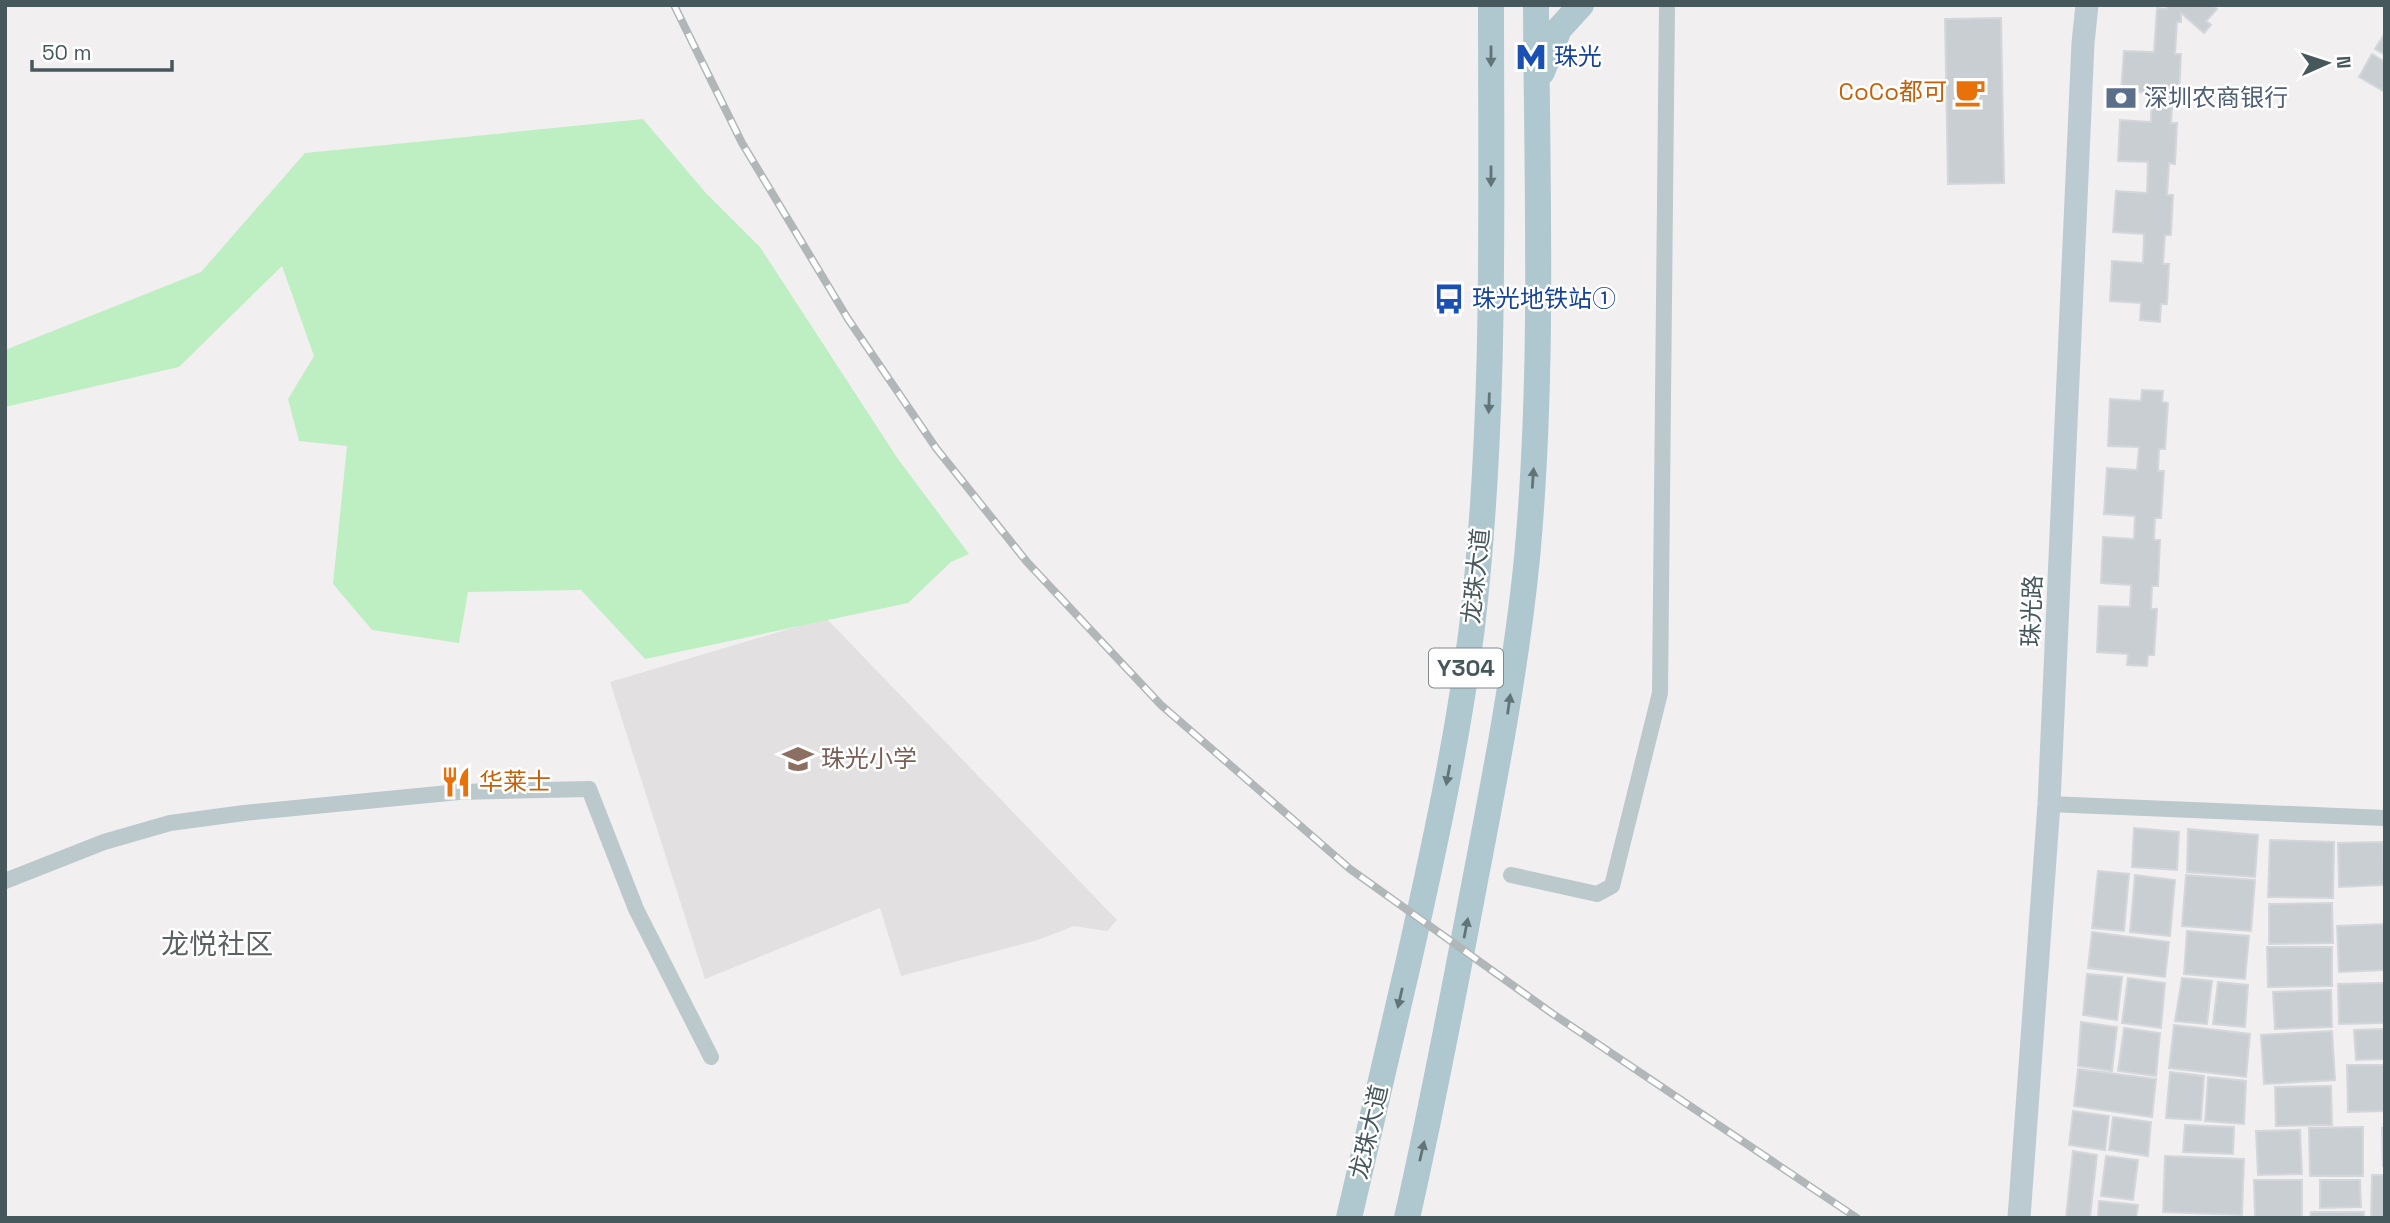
<svg xmlns="http://www.w3.org/2000/svg" width="2390" height="1223" font-family="'Space Grotesk','Noto Sans SC',sans-serif">
  <rect width="100%" height="100%" fill="#f2eff0"/>
  <!-- education -->
  <path fill="#e3e0e1" d="M 826,618 L 1117,920 L 1107,931 L 1074,926 L 1038,940 L 901,976 L 880,908 L 705,979 L 610,682 Z"/>
  <!-- green -->
  <path fill="#beefc3" d="M 643,119 L 705,192 L 760,247 L 898,459 L 969,554 L 951,562 L 908,603 L 645,659 L 581,590 L 468,592 L 459,643 L 372,630 L 333,584 L 347,446 L 299,441 L 288,399 L 314,356 L 282,266 L 179,367 L 5,407 L 5,350 L 201,272 L 305,153 Z"/>
  <!-- building -->
  <g fill="#c9ced2" stroke="#d3d7db" stroke-width="2">
    <path d="M 2167,5 L 2213,5 L 2217,9 L 2206,21 L 2211,25 L 2204,33 L 2181,13 L 2181,22 L 2177,22 L 2175,54 L 2181,54 L 2179,94 L 2173,94 L 2171,123 L 2177,123 L 2175,164 L 2169,163 L 2167,195 L 2173,195 L 2171,235 L 2165,235 L 2163,264 L 2169,264 L 2167,304 L 2161,304 L 2160,322 L 2140,320 L 2141,303 L 2110,301 L 2112,261 L 2143,263 L 2144,234 L 2113,232 L 2116,191 L 2147,193 L 2148,162 L 2118,161 L 2120,120 L 2151,122 L 2152,93 L 2121,91 L 2124,51 L 2154,52 L 2157,8 L 2167,9 Z"/>
    <path d="M 2001,18 L 2004,183 L 1948,184 L 1945,19 Z"/>
    <path d="M 2385,33 L 2385,55 L 2375,49 Z"/>
    <path d="M 2372,54 L 2385,62 L 2385,92 L 2359,77 Z"/>
    <path d="M 2142,390 L 2163,391 L 2162,402 L 2168,403 L 2165,449 L 2159,449 L 2158,471 L 2164,471 L 2161,518 L 2155,518 L 2154,540 L 2160,540 L 2158,586 L 2152,586 L 2151,609 L 2157,609 L 2154,655 L 2148,655 L 2147,666 L 2127,665 L 2128,654 L 2097,652 L 2099,606 L 2130,607 L 2131,585 L 2101,583 L 2103,537 L 2134,539 L 2135,516 L 2104,514 L 2107,468 L 2137,470 L 2139,447 L 2108,446 L 2110,399 L 2141,401 Z"/>
    <path d="M 2134,828 L 2179,832 L 2177,870 L 2132,867 Z"/>
    <path d="M 2188,829 L 2258,835 L 2255,877 L 2187,872 Z"/>
    <path d="M 2270,840 L 2334,842 L 2333,898 L 2268,897 Z"/>
    <path d="M 2383,842 L 2384,885 L 2339,887 L 2338,843 Z"/>
    <path d="M 2098,871 L 2129,874 L 2124,931 L 2092,928 Z"/>
    <path d="M 2135,875 L 2175,880 L 2170,936 L 2130,932 Z"/>
    <path d="M 2186,875 L 2255,880 L 2251,931 L 2182,926 Z"/>
    <path d="M 2332,903 L 2333,943 L 2269,944 L 2269,904 Z"/>
    <path d="M 2385,924 L 2385,970 L 2339,972 L 2337,926 Z"/>
    <path d="M 2187,931 L 2249,936 L 2245,979 L 2184,974 Z"/>
    <path d="M 2092,932 L 2169,942 L 2165,977 L 2088,968 Z"/>
    <path d="M 2267,947 L 2332,947 L 2332,986 L 2268,987 Z"/>
    <path d="M 2087,974 L 2122,977 L 2117,1020 L 2083,1015 Z"/>
    <path d="M 2128,978 L 2165,983 L 2161,1028 L 2122,1023 Z"/>
    <path d="M 2182,978 L 2212,981 L 2207,1024 L 2175,1021 Z"/>
    <path d="M 2218,982 L 2248,985 L 2245,1027 L 2213,1024 Z"/>
    <path d="M 2385,983 L 2385,1023 L 2339,1024 L 2338,984 Z"/>
    <path d="M 2331,990 L 2332,1027 L 2275,1029 L 2273,992 Z"/>
    <path d="M 2081,1022 L 2117,1027 L 2112,1071 L 2078,1066 Z"/>
    <path d="M 2174,1025 L 2250,1034 L 2246,1077 L 2169,1068 Z"/>
    <path d="M 2124,1028 L 2160,1033 L 2156,1076 L 2118,1071 Z"/>
    <path d="M 2385,1029 L 2385,1059 L 2356,1060 L 2354,1030 Z"/>
    <path d="M 2332,1031 L 2335,1080 L 2264,1084 L 2261,1035 Z"/>
    <path d="M 2347,1065 L 2384,1065 L 2385,1111 L 2348,1112 Z"/>
    <path d="M 2078,1069 L 2156,1079 L 2152,1117 L 2074,1106 Z"/>
    <path d="M 2170,1072 L 2204,1076 L 2201,1120 L 2166,1118 Z"/>
    <path d="M 2208,1077 L 2246,1081 L 2244,1124 L 2205,1121 Z"/>
    <path d="M 2331,1086 L 2332,1125 L 2276,1126 L 2275,1087 Z"/>
    <path d="M 2073,1111 L 2109,1116 L 2105,1150 L 2069,1145 Z"/>
    <path d="M 2113,1117 L 2151,1122 L 2148,1156 L 2109,1150 Z"/>
    <path d="M 2185,1125 L 2234,1127 L 2233,1154 L 2183,1152 Z"/>
    <path d="M 2363,1127 L 2363,1176 L 2310,1176 L 2309,1128 Z"/>
    <path d="M 2382,1128 L 2385,1128 L 2385,1166 L 2383,1166 Z"/>
    <path d="M 2300,1130 L 2302,1174 L 2258,1175 L 2256,1131 Z"/>
    <path d="M 2073,1151 L 2097,1155 L 2090,1218 L 2066,1218 Z"/>
    <path d="M 2106,1156 L 2138,1160 L 2133,1200 L 2101,1196 Z"/>
    <path d="M 2165,1156 L 2244,1159 L 2242,1215 L 2163,1212 Z"/>
    <path d="M 2372,1175 L 2385,1175 L 2385,1218 L 2371,1218 Z"/>
    <path d="M 2254,1180 L 2302,1180 L 2302,1218 L 2255,1218 Z"/>
    <path d="M 2320,1180 L 2360,1180 L 2361,1207 L 2320,1208 Z"/>
    <path d="M 2099,1201 L 2138,1205 L 2136,1218 L 2098,1218 Z"/>
    <path d="M 2311,1212 L 2364,1212 L 2364,1218 L 2310,1218 Z"/>
  </g>
  <g fill="none" stroke-linecap="round" stroke-linejoin="round">
    <!-- street -->
    <g stroke="#bbc8cc" stroke-width="16">
      <path d="M 2049,804 L 2385,818"/>
      <path d="M 1511,875 L 1597,894 L 1612,886 L 1660,693 L 1667,5"/>
      <path d="M 5,881 L 104,842 L 170,823 L 244,813 L 459,792 L 589,789 L 636,909 L 711,1057"/>
    </g>
    <!-- secondary -->
    <path stroke="#bbcbd1" stroke-width="23" d="M 2019,1218 L 2049,804 L 2083,43 L 2087,5"/>
    <!-- primary -->
    <g stroke="#afc7ce" stroke-width="26">
      <path d="M 1542,72 L 1559,29 L 1581,5"/>
      <path d="M 1349,1218 C 1369,1132 1389,1046 1409,960 C 1434,849 1458,739 1472,627 C 1496,420 1491,213 1491,5"/>
      <path d="M 1407,1218 C 1432,1108 1453,997 1474,886 C 1495,777 1516,669 1527,558 C 1544,375 1537,189 1536,5"/>
    </g>
    <!-- rail casing -->
    <g stroke="#b1b6b9" stroke-width="8">
      <path id="rail" d="M 674,5 L 742,143 L 848,319 L 936,448 L 1027,562 L 1161,705 L 1350,869 L 1553,1014 L 1857,1218"/>
    </g>
    <!-- rail -->
    <use href="#rail" stroke="#fff" stroke-width="5" stroke-dasharray="16" stroke-linecap="butt"/>
  </g>
  <!-- one-way arrows -->
  <defs><path id="oneway-solid" d="M-6-.8H1V-3.2L6.5 0L1 3.2V.8H-6Z" transform="scale(1.75)"/></defs>
  <g fill="#617478">
    <use href="#oneway-solid" transform="translate(1491 56) rotate(90)"/>
    <use href="#oneway-solid" transform="translate(1491 176) rotate(90)"/>
    <use href="#oneway-solid" transform="translate(1489 403) rotate(92)"/>
    <use href="#oneway-solid" transform="translate(1533 478) rotate(-86)"/>
    <use href="#oneway-solid" transform="translate(1509 704) rotate(-82)"/>
    <use href="#oneway-solid" transform="translate(1448 775) rotate(100)"/>
    <use href="#oneway-solid" transform="translate(1466 928) rotate(-79)"/>
    <use href="#oneway-solid" transform="translate(1400 998) rotate(103)"/>
    <use href="#oneway-solid" transform="translate(1422 1151) rotate(-77)"/>
  </g>
  <!-- icons -->
  <defs>
    <g id="metro-bare" transform="scale(2.415)"><path d="M-5.5 5V-5H-3L0 0L3-5H5.5V5H3V-.5L0 4L-3-.5V5Z" fill="#1a4fb4" stroke="#fff" stroke-width="2.5" paint-order="stroke"/></g>
    <g id="cafe-bare" transform="scale(2.415)"><path d="M-5.5-4.5H6V0H3Q3 3.5 0 3.5H-2.5Q-5.5 3.5-5.5 0ZM3-3.2v2h1.7v-2ZM-6 4.5H4V6H-6Z" fill="#e8710a" stroke="#fff" stroke-width="2.5" paint-order="stroke"/></g>
    <g id="bank-bare" transform="scale(2.415)"><path d="M-6-4H6V4H-6ZM0-2.3a2.3 2.3 0 1 0 0 4.6a2.3 2.3 0 1 0 0-4.6Z" fill="#5c6f8a" stroke="#fff" stroke-width="2.5" paint-order="stroke"/></g>
    <g id="bus-bare" transform="scale(2.415)"><path d="M-5-6H5V4H4V6H2V4H-2V6H-4V4H-5ZM-3.5-4V0h7V-4ZM-3.5 1.2v1.5H-2V1.2ZM2 1.2v1.5H3.5V1.2Z" fill="#1a4fb4" stroke="#fff" stroke-width="2.5" paint-order="stroke"/></g>
    <g id="school-bare" transform="scale(2.415)"><path d="M0-5L7-2L0 1L-7-2ZM-4 1L0 2.5L4 1V4Q0 6-4 4Z" fill="#8d6e63" stroke="#fff" stroke-width="2.5" paint-order="stroke"/></g>
    <g id="restaurant-bare" transform="scale(2.415)"><path d="M-5-6h1v4h1v-4h1v4h1v-4h1v5L-1.5 .5V6h-2V.5L-5-1ZM5-6V6H3V1.5H1.5Q1.5-4 5-6Z" fill="#e8710a" stroke="#fff" stroke-width="2.5" paint-order="stroke"/></g>
  </defs>
  <g fill-rule="evenodd">
    <use href="#metro-bare" x="1531" y="57"/>
    <use href="#cafe-bare" x="1970" y="92"/>
    <use href="#bank-bare" x="2121" y="98"/>
    <use href="#bus-bare" x="1449" y="299"/>
    <use href="#school-bare" x="798" y="759"/>
    <use href="#restaurant-bare" x="456" y="782"/>
  </g>
  <g text-anchor="middle" stroke-width="5" stroke-linejoin="round" paint-order="stroke">
    <!-- shield labels -->
    <rect fill="#fff" stroke="#7e8a8d" stroke-width="2" x="1429" y="648.5" width="74" height="39" rx="5"/>
    <g font-size="23" font-weight="bold" fill="#47585c">
      <text x="1466" y="676">Y304</text>
    </g>
    <!-- transit labels -->
    <g font-size="24" fill="#164399" stroke="#fff" text-anchor="start">
      <text x="1554" y="65">珠光</text>
      <text x="1472" y="307">珠光地铁站①</text>
    </g>
    <!-- food labels -->
    <g font-size="24" fill="#c56008" stroke="#fff" text-anchor="end">
      <text x="1947" y="100">CoCo都可</text>
      <text x="479" y="790" text-anchor="start">华莱士</text>
    </g>
    <!-- service labels -->
    <g font-size="24" fill="#4e5e75" stroke="#fff" text-anchor="start">
      <text x="2144" y="106">深圳农商银行</text>
    </g>
    <!-- street labels -->
    <g font-size="24" fill="#47585c" stroke="#fff">
      <text transform="translate(1476 576) rotate(-84)" y="8">龙珠大道</text>
      <text transform="translate(2032 611) rotate(-88)" y="8">珠光路</text>
      <text transform="translate(1369 1132) rotate(-77)" y="8">龙珠大道</text>
    </g>
    <!-- education labels -->
    <g font-size="24" fill="#785e54" stroke="#fff" text-anchor="start">
      <text x="821" y="767">珠光小学</text>
    </g>
    <!-- quarter labels -->
    <g font-size="28" fill="#5c6264" stroke="#fff">
      <text x="217" y="954">龙悦社区</text>
    </g>
  </g>
  <!-- border -->
  <rect width="2390" height="1223" fill="none" stroke="#47585c" stroke-width="14"/>
  <!-- north arrow -->
  <g transform="translate(2327 63) rotate(87)" stroke="#ffffff" stroke-width="5" paint-order="stroke">
  <path d="M0-5L12 26L0 18L-12 26Z" fill="#47585c"/>
  <text y="-10" font-size="19" font-weight="bold" text-anchor="middle" fill="#47585c">N</text>
  </g>
  <!-- scale -->
  <path d="M32 60v10h140v-10" fill="none" stroke="#47585c" stroke-width="3.5"/>
  <text x="42" y="60" font-size="21" fill="#47585c" stroke="#ffffff" stroke-width="5" paint-order="stroke">50 m</text>
</svg>
